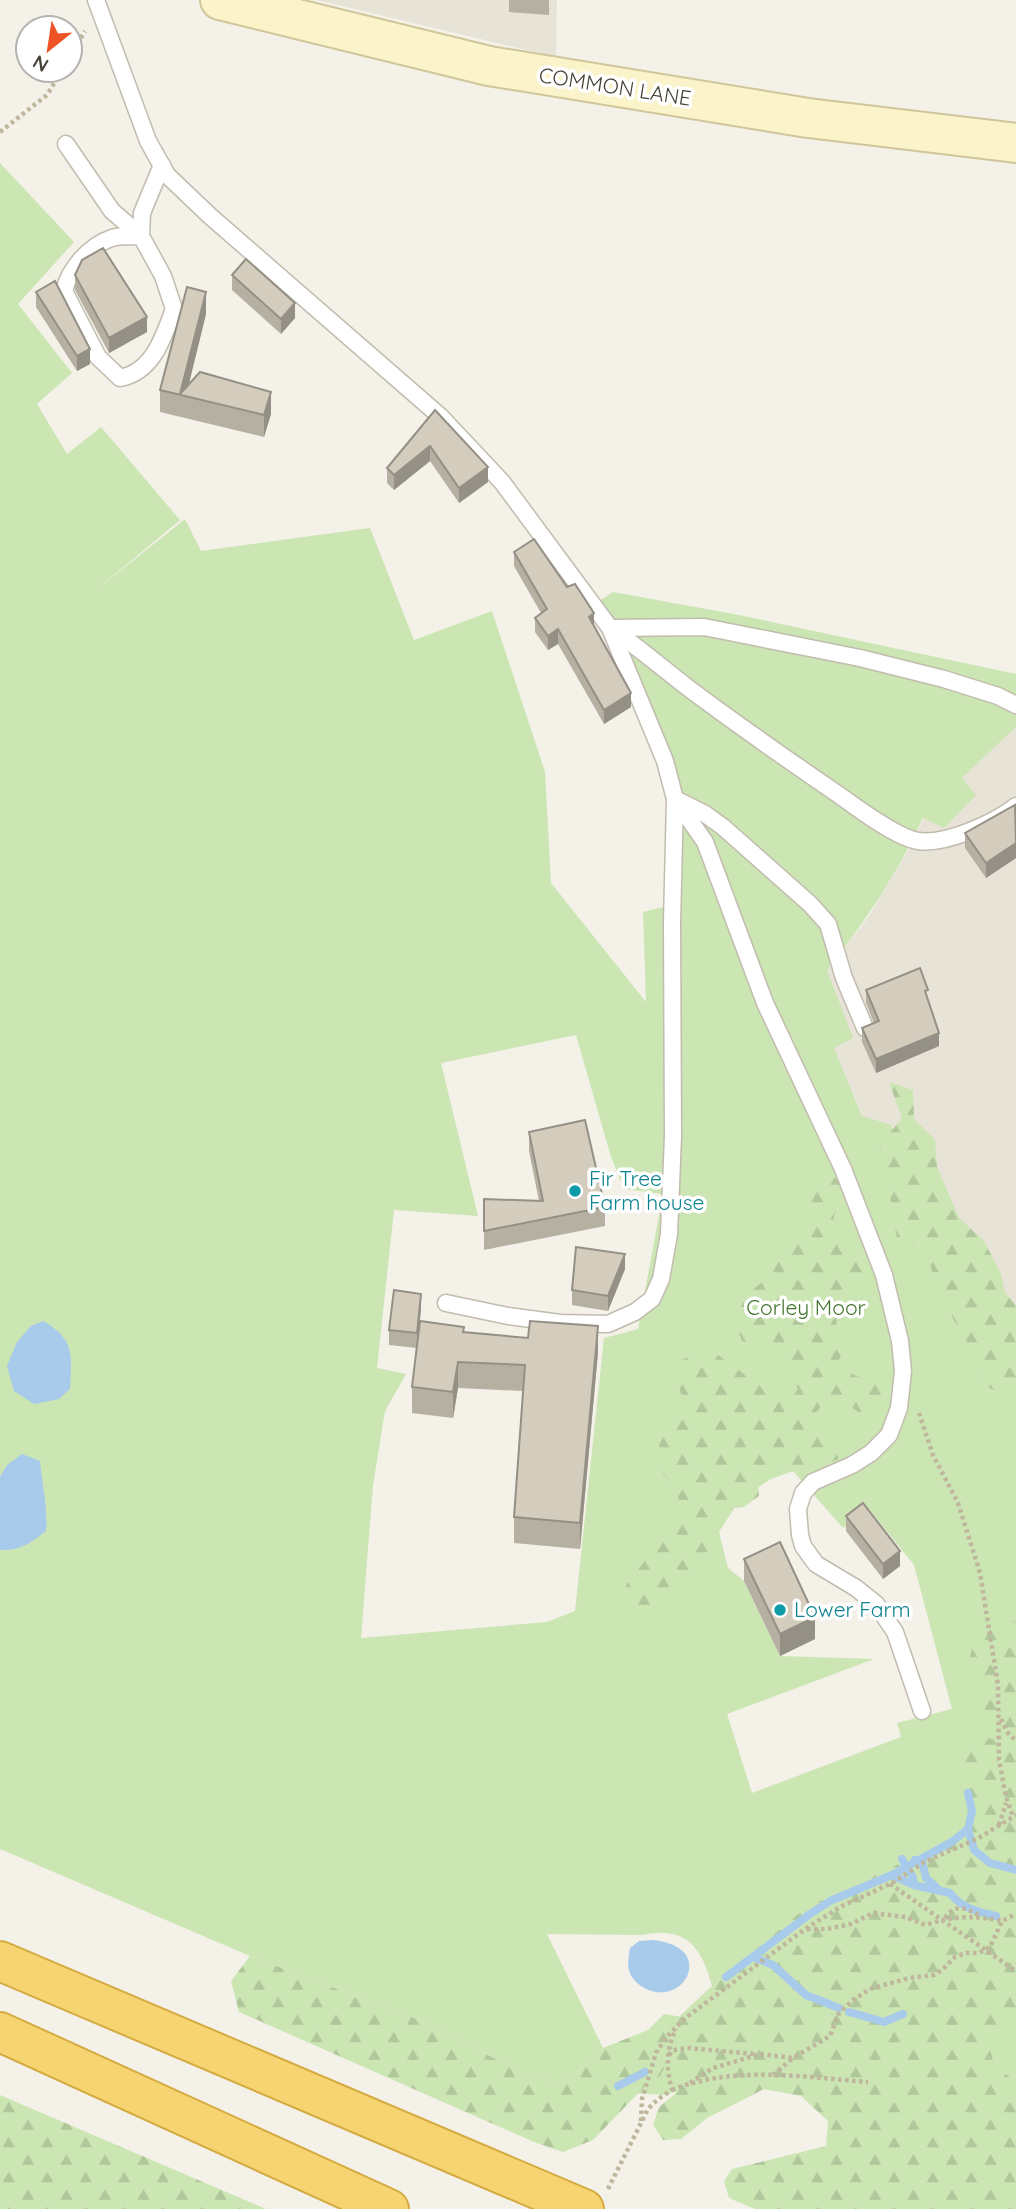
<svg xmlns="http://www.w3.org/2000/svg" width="1016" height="2209" font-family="Quicksand,sans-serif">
  <defs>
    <pattern id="forest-firs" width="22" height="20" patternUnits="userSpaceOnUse" patternTransform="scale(1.75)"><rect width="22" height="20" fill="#cbe5b3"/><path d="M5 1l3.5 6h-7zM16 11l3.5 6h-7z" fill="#b0c69b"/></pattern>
  </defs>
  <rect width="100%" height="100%" fill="#f3f1e8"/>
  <!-- residential -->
  <g fill="#e7e3d7">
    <path d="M 317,0 L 557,0 L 556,57 Z"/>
    <path d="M 1016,727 L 1016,1348 L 863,1116 L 833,1047 L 827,970 L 869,916 L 909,849 L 924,818 L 944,828 L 962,778 Z"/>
  </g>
  <!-- green -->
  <path fill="#cbe5b3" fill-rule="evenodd" d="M 0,163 L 74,242 L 18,304 L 72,373 L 37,404 L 67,454 L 101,427 L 180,520 L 95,591 L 185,519 L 201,551 L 370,528 L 414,640 L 492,611 L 545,772 L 551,883 L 646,1002 L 643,912 L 667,906 L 668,779 L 593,605 L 613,592 L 739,615 L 1016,674 L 1016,727 L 962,778 L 976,795 L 944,828 L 923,818 C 898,873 865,922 827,970 L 853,1038 L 834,1048 L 862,1116 L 891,1125 L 948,1230 L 1016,1348 L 1016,2097 L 874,2071 L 751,2067 L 665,2095 L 631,2093 L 626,2066 L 712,1986 C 701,1946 686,1926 642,1935 L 547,1934 L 603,2048 L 570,2078 L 559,2082 L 527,2076 L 432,2025 L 250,1956 L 0,1849 ZM 576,1035 L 611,1157 L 624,1189 L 663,1194 L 638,1329 L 604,1338 L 575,1611 L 547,1622 L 361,1638 L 373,1485 L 385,1411 L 406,1374 L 377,1368 L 394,1210 L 478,1216 L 441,1063 ZM 793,1471 L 843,1528 L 869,1509 L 914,1565 L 952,1709 L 897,1723 L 901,1737 L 752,1793 L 727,1714 L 874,1659 L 780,1656 L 744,1581 L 728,1568 L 719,1532 L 740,1499 L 771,1479 Z"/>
  <!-- forest -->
  <g fill="url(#forest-firs)">
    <path d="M 889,1082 L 913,1090 L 914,1119 L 935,1140 L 937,1167 L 959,1218 L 984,1241 L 1001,1274 L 1005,1293 L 1016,1305 L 1016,1399 L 979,1384 L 966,1340 L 946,1307 L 924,1250 L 897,1239 L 886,1172 L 873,1162 L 885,1139 L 902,1118 Z"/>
    <path d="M 827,1172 L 845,1186 L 836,1209 L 830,1232 L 868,1254 L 865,1281 L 838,1291 L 836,1330 L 845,1351 L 836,1364 L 856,1376 L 884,1384 L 888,1402 L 866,1418 L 841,1399 L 821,1406 L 810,1422 L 851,1443 L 837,1460 L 807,1470 L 757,1475 L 759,1496 L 744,1507 L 724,1509 L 712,1532 L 717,1563 L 678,1583 L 662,1603 L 642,1616 L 623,1604 L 627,1583 L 683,1514 L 676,1490 L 663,1473 L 658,1452 L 662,1433 L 689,1412 L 676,1382 L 681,1360 L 708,1349 C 736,1364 759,1392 790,1401 L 798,1389 L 782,1365 L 764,1346 L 742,1341 L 735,1322 L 746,1295 L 765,1280 L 766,1259 L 773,1251 L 791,1253 L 811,1223 L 806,1201 Z"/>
    <path d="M 1016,1621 L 1016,1733 L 985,1719 L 982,1705 L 989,1687 L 983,1673 L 969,1662 C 975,1629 987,1631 1016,1621 Z"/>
    <path d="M 986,1737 L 1012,1746 L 1016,1751 L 1016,1839 L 1013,1866 L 1016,1870 L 1016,2018 L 1004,2022 L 987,2041 L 995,2066 L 1016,2082 L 1016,2209 L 755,2209 L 729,2198 L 724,2181 L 732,2169 L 826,2146 L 828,2121 L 801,2096 L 764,2089 L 707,2118 L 681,2139 L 663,2140 L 653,2125 L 659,2107 L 675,2094 L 681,2071 L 671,2055 L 660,2076 L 646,2085 L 593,2140 L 563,2152 L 534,2142 L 239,2012 L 231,1981 L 250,1956 L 432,2025 L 527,2076 L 559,2082 L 570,2078 L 603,2048 L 648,2030 L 664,2014 L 688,2018 L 700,2034 L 715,2031 L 713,1985 L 807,1907 L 891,1868 L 943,1839 L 965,1817 L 961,1772 L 968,1746 Z"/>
    <path d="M 0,2095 L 266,2209 L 0,2209 Z"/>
  </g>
  <!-- water -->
  <g fill="#a8cbec">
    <path d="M 43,1321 C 75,1339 72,1355 70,1389 L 59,1399 L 34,1404 L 14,1391 L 7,1366 L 17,1342 L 31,1326 Z"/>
    <path d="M 22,1454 L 40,1461 C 42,1484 48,1508 46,1531 C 31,1543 20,1551 0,1550 L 0,1477 L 7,1465 Z"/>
    <path d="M 652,1940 C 720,1946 682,2013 641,1986 C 626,1975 627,1965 630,1948 L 639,1941 Z"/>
  </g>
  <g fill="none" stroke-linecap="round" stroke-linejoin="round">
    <!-- stream -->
    <g stroke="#a8cbec" stroke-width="8">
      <path d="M 968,1793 L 972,1811 L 968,1829 L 974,1850 L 990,1863 L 1016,1870"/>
      <path d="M 902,1859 L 913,1877 L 914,1885"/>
      <path d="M 915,1860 L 922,1861 L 926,1878 L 937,1888"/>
      <path d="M 892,1875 L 914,1885 L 950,1893 C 961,1908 979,1912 996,1916"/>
      <path d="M 753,1957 L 773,1965 L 806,1995 L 839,2008"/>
      <path d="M 726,1977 L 810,1914 L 830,1901 L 892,1875 L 953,1841 L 968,1829"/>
      <path d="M 849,2012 L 884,2022 L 903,2014"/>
      <path d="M 618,2086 L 645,2072"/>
    </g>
    <!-- lane casing -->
    <g stroke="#c1bcae" stroke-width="19">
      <g id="lane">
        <path d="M 96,0 L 148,141 L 167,175 L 210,216 L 441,417 L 502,482 L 610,628 L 665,761 L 675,799 L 672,923 L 673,1136 L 669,1234 L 661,1279 L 652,1299 L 635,1312 L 608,1324 L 560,1323 L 508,1316 L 446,1303"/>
        <path d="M 66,144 L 112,211 L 141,236"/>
        <path d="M 141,236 C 132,237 120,235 112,238 C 90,245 69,269 64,291 L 98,357 L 120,378 C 153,372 163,338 174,309 L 163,276 L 141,236 L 142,213 L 162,165"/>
        <path d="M 1016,705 L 998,696 L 944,679 L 860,658 L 704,627 L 610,628 C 637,646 661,667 687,687 C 736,724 788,760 839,795 C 857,808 897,838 918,841 C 945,845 995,823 1016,806"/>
        <path d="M 865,1028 L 844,978 L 828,924 L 810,904 L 723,827 L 705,814 L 675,799 L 705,842 L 765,1003 L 843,1169 L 884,1275 L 900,1341 L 903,1371 L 899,1408 L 889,1435 L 871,1453 L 852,1465 L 813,1482 L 803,1493 L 798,1509 L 800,1535 L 803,1546 L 816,1564 L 856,1588 L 876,1604 L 895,1632 L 922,1711"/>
      </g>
    </g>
    <!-- secondary casing -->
    <g stroke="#d0c69a" stroke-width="42">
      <path id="secondary" d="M 220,0 L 489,66 L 808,118 L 1016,143"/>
    </g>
    <!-- highway casing -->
    <g stroke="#d5aa41" stroke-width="42">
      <g id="highway">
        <path d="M 0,1961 L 584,2209"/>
        <path d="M 0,2032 L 389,2209"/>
      </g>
    </g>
    <!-- path -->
    <g stroke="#bfb69d" stroke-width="4.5" stroke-dasharray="3.5 3.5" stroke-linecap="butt">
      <path d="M 70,56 L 85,31"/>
      <path d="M 0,132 L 47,95 L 62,70"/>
      <path d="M 919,1413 L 933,1455 L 958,1503 L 980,1573 L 998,1685 L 999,1760 L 1006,1797 L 1013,1817"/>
      <path d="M 1001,1719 L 1008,1733 L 1016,1741"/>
      <path d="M 999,1825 L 1006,1803"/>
      <path d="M 890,1884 L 1016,1971"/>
      <path d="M 945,1918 C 955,1903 966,1908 980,1916"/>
      <path d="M 807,1929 L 827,1929 L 851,1924 L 873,1913 L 905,1917 L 926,1925 C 952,1916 975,1915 1002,1921"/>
      <path d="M 669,2055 L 673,2050 L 687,2048 L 755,2054"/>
      <path d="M 773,2075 L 793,2058"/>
      <path d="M 690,2083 L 713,2068 L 760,2054 L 793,2058 L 830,2036 L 839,2013 L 853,2000 L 870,1989 L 909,1978 L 934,1975 L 942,1970 L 955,1957 L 966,1953 L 979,1953 L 990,1947 L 1002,1921 L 1016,1914"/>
      <path d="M 672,2090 C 734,2065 803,2077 868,2082"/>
      <path d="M 641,2121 L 642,2099 L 656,2053 L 665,2039 L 684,2019 L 805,1929 L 842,1906 L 892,1883 L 926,1861 L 977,1839 L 1016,1815"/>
      <path d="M 608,2189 L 648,2109 L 658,2099 L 672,2090 C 666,2069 666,2048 676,2029"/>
    </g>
    <!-- lane -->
    <use href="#lane" stroke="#fff" stroke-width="16"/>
    <!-- secondary -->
    <use href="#secondary" stroke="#fbf3ca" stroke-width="38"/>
    <!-- highway -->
    <use href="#highway" stroke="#f6d471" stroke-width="38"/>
  </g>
  <!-- wall -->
  <g fill="#b6b0a3">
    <path d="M 509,0 L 549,0 L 549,15 L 509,12 Z"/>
    <path d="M 75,275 L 147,332 L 109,353 L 75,290 Z"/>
    <path d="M 232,275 L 295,318 L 281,334 L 232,290 Z"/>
    <path d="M 36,292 L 90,364 L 77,371 L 36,307 Z"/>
    <path d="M 206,314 L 188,385 L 271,414 L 264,437 L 160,412 L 160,390 Z"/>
    <path d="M 435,410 L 488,482 L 459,503 L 430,461 L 394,490 L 387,483 L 387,468 Z"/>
    <path d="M 514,552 L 594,626 L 631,707 L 604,724 L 558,644 L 548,650 L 535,632 L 535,618 L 541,613 L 514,566 Z"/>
    <path d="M 1016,806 L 1016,858 L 986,878 L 965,848 L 965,833 Z"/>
    <path d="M 866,990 L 928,1000 L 939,1046 L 876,1073 L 862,1042 L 862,1028 L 874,1023 L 866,1003 Z"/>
    <path d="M 529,1132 L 605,1207 L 605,1226 L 484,1250 L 484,1199 L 539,1201 L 529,1151 Z"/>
    <path d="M 625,1269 L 608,1311 L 572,1305 L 572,1290 Z"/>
    <path d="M 421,1309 L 417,1348 L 389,1345 L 389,1330 Z"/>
    <path d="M 464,1333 L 598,1352 L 580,1549 L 514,1543 L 514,1517 L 523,1391 L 458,1388 L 453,1418 L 412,1413 L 412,1387 Z"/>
    <path d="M 846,1516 L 900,1566 L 883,1579 L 846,1531 Z"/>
    <path d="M 744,1559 L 815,1639 L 780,1656 L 744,1581 Z"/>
  </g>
  <!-- shaded-wall -->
  <g fill="#949085">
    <path d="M 206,292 L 206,314 L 186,396 L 180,395 Z"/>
    <path d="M 295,303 L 295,318 L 281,334 L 281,319 Z"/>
    <path d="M 147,317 L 147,332 L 109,353 L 109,338 Z"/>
    <path d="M 90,349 L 90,364 L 77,371 L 77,356 Z"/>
    <path d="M 271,392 L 271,414 L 264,437 L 264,415 Z"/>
    <path d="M 430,446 L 430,461 L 394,490 L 394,475 Z"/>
    <path d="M 488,467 L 488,482 L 459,503 L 459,488 Z"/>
    <path d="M 594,613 L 594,628 L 589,617 Z"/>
    <path d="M 558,629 L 558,644 L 548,650 L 548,636 Z"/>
    <path d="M 631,693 L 631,707 L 604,724 L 604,710 Z"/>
    <path d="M 1016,843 L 1016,858 L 986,878 L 986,863 Z"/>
    <path d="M 939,1033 L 939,1046 L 876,1073 L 876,1059 Z"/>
    <path d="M 625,1254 L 625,1269 L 608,1311 L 608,1296 Z"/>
    <path d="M 421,1294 L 421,1309 L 417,1348 L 417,1333 Z"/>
    <path d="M 598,1326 L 598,1352 L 580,1549 L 580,1523 Z"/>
    <path d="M 458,1362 L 458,1388 L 453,1418 L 453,1392 Z"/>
    <path d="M 900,1551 L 900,1566 L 883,1579 L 883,1564 Z"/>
    <path d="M 815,1617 L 815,1639 L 780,1656 L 780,1634 Z"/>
  </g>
  <!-- building -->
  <g fill="#d4cdbe" stroke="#949085" stroke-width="2">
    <path d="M 103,248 L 147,317 L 109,338 L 75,275 L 82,260 Z"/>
    <path d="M 246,259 L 295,303 L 281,319 L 232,275 Z"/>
    <path d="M 55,281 L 90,349 L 77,356 L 36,292 Z"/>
    <path d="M 187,287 L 206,292 L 180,394 L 200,372 L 271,392 L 264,415 L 160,390 Z"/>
    <path d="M 435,410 L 488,467 L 459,488 L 430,446 L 394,475 L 387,468 Z"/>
    <path d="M 534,539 L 567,587 L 575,584 L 594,613 L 589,617 L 631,693 L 604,710 L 558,629 L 548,636 L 535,618 L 547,609 L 514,552 Z"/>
    <path d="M 1015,805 L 1016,843 L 986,863 L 965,833 Z"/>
    <path d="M 920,968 L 928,990 L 925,991 L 939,1033 L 876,1059 L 862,1028 L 879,1021 L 866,990 Z"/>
    <path d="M 585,1120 L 605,1207 L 484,1231 L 484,1199 L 543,1201 L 529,1132 Z"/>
    <path d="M 576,1247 L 625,1254 L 608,1296 L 572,1290 Z"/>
    <path d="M 394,1290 L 421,1294 L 417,1333 L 389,1330 Z"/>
    <path d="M 420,1321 L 464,1327 L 463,1332 L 528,1338 L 530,1321 L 598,1326 L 580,1523 L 514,1517 L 525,1365 L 458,1362 L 453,1392 L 412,1387 Z"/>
    <path d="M 863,1503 L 900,1551 L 883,1564 L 846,1516 Z"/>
    <path d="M 780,1542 L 815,1617 L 780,1634 L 744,1559 Z"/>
  </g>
  <!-- markers -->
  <g fill="#0f9aa8" stroke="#fff" stroke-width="2.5">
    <circle cx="575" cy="1191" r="7"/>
    <circle cx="780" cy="1610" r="7"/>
  </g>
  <g text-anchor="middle" stroke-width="7" stroke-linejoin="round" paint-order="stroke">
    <!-- street labels -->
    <g font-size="21" fill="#464137" stroke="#fff">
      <text transform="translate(615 87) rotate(9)" y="7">COMMON LANE</text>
    </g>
    <!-- culture labels -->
    <g font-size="21" fill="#0d838f" stroke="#fff" text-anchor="start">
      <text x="589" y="1186">Fir Tree<tspan x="589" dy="24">Farm house</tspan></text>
      <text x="794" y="1617">Lower Farm</text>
    </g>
    <!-- park labels -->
    <g font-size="21" fill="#43752d" stroke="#fff">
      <text x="806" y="1315">Corley Moor</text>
    </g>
  </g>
  <!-- north arrow -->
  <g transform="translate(49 49) rotate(210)"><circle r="33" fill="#ffffff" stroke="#b5b3af" stroke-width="2"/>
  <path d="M0-5L12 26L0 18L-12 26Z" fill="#ee5325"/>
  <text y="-10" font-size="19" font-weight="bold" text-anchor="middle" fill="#464137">N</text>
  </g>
</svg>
